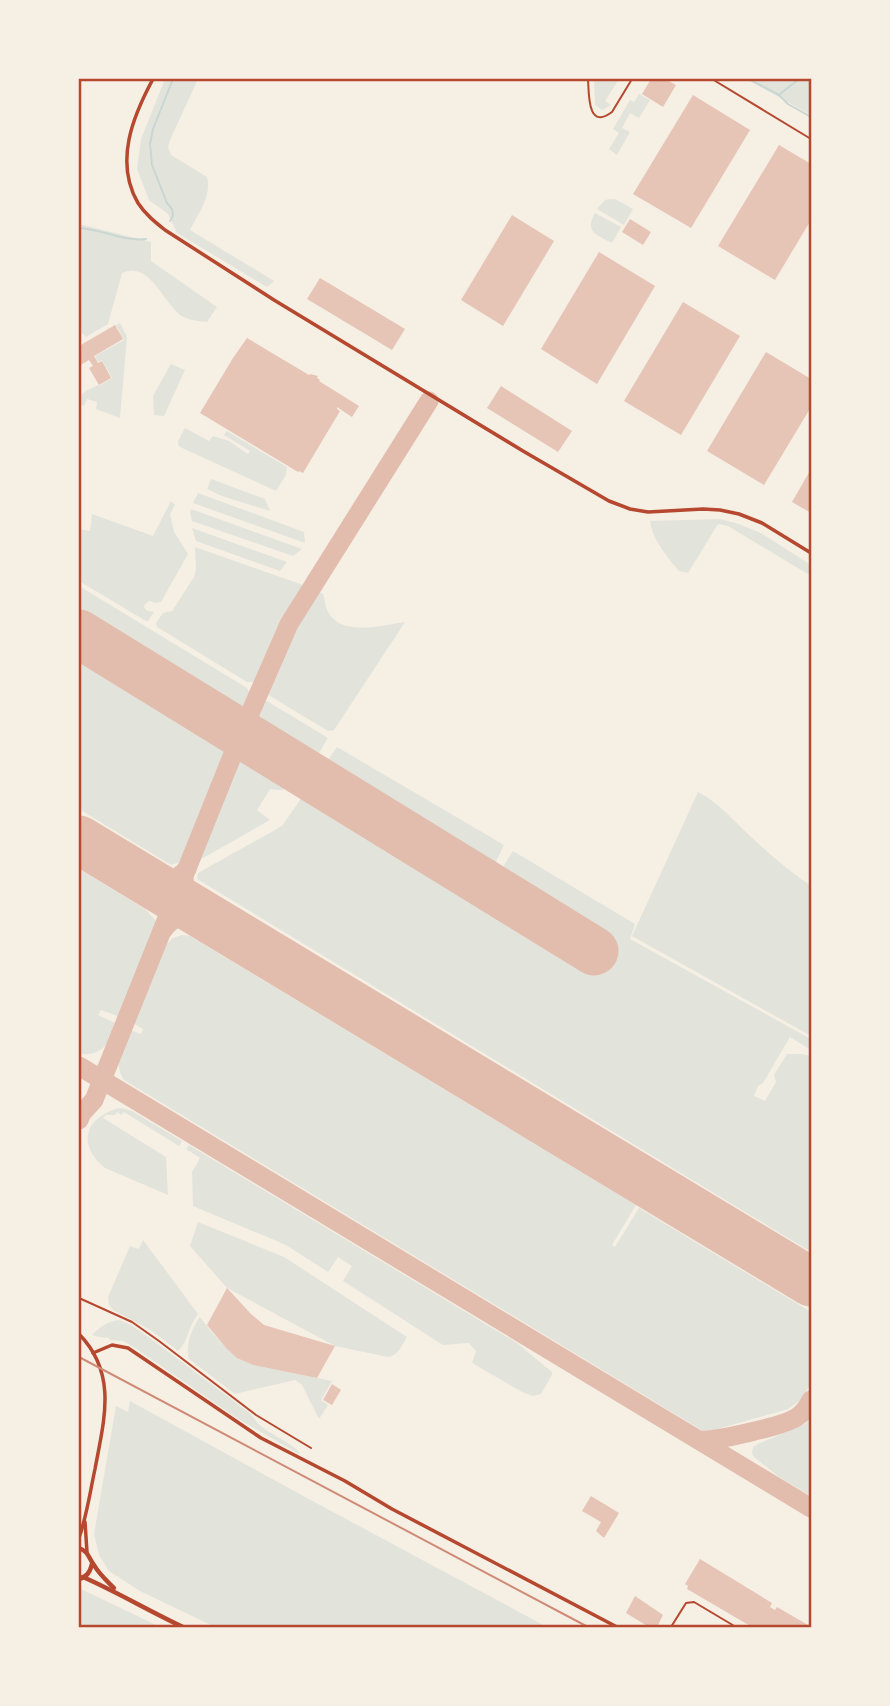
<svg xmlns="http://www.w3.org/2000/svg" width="890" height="1706" font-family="'Varela Round',sans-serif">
  <rect width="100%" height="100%" fill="#f6efe4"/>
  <!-- green -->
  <g fill="#e2e4dc">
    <path d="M 165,79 L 198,79 L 170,140 L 168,147 L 171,155 L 207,177 C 212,196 198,214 190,230 L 274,281 L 267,287 L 177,233 L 168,214 L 149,200 L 137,169 L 141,139 Z"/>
    <path d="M 594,79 L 619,79 L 605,101 L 611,105 L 602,110 L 595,105 Z"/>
    <path d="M 746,79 L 811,79 L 811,115 Z"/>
    <path d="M 639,94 L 650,100 L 639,118 L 630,113 L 622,128 L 630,132 L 617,155 L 609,149 L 619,133 L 613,129 L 630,100 L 634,102 Z"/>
    <path d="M 610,199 L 615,199 L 633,209 L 624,225 L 597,209 L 605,200 Z"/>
    <path d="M 595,213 L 621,227 L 612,243 C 597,235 584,232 595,213 Z"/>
    <path d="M 79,224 L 151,242 L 151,261 L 217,307 L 207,322 C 199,321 187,320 180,315 C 162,300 149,261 122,273 L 108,324 L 86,337 L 79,330 Z"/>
    <path d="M 120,323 L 127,337 L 120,418 L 96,409 L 97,402 L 87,399 L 84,406 L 80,404 C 79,392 88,390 98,385 L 99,386 L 112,378 L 102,360 L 98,362 L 95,356 L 124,340 L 116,325 Z"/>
    <path d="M 171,364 L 185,370 L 164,416 L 154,415 L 153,396 Z"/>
    <path d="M 185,428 L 209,441 L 213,436 L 229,441 L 248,454 L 250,451 L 224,435 L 227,431 L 287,467 L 286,475 L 276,491 L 180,447 L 178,444 L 178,441 Z"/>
    <path d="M 211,479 L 265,499 L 270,511 L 222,496 L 207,489 Z"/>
    <path d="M 198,493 L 304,532 L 305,543 L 193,503 Z"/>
    <path d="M 171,501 L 175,505 L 170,514 L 174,532 L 188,554 L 161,602 L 156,603 L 149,601 L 145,604 L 144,607 L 146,610 L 154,612 L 148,621 L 146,621 L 79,581 L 79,529 L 90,531 L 92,514 L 153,536 Z"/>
    <path d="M 191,509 L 302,549 L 293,556 L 192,521 L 190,513 Z"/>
    <path d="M 720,519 L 736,523 L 761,533 L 811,565 L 811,576 L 728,526 L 718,524 L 688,573 L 679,571 C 667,557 652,539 650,521 Z"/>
    <path d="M 192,528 L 287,562 L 280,571 L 196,541 Z"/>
    <path d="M 195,547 L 306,586 L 286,622 L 260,678 L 257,682 L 247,682 L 157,627 L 156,623 L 163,613 L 172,611 L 194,577 L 196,570 Z"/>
    <path d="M 79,586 L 247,688 L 252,697 L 184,861 L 171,865 L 79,809 Z"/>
    <path d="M 315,589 L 323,594 C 325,599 325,605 327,610 C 341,638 381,625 405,622 L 334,730 L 328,731 L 270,696 L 266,687 C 279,653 295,620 315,589 Z"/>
    <path d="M 267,701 L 328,738 C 315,758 300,797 270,789 L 257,810 L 270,820 L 196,862 L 261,702 Z"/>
    <path d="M 337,747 L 504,845 L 484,886 L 490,888 L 513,851 L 635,924 L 630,939 L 811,1039 L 811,1050 L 790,1037 L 763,1083 L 758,1086 L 754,1096 L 765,1101 L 776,1082 L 774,1075 L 787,1054 L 801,1054 L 811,1056 L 811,1252 L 197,879 L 198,873 L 282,826 Z"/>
    <path d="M 698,792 C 718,802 732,819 748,834 C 768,853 788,870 811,886 L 811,1036 L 632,936 Z"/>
    <path d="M 79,869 L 145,909 L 156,921 L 154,933 L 120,1017 L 101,1010 L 98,1015 L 117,1024 C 108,1044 103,1056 79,1054 Z"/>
    <path d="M 182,935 L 190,936 L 636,1205 L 612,1245 L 615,1247 L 639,1208 L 811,1312 L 811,1383 L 802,1399 L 788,1409 L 714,1430 L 703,1431 L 124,1080 C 112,1063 123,1046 130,1030 L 141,1034 L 143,1029 L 133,1023 L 164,946 L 173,938 Z"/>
    <path d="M 122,1108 L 132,1111 L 182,1141 L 179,1146 L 124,1112 L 121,1115 L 117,1112 L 115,1115 L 106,1115 L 103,1118 L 166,1157 L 168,1195 L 105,1168 C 87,1154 79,1131 101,1116 C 108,1112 113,1109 122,1108 Z"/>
    <path d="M 189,1145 L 517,1343 L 552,1372 L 552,1375 L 541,1394 L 533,1396 L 524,1393 L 472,1363 L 476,1351 L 469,1343 L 443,1345 L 343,1281 L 352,1266 L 338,1257 L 328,1272 L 286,1245 L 193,1206 L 192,1172 L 200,1158 L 186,1149 Z"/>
    <path d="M 198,1222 L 284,1257 L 407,1337 C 402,1345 399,1355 388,1357 L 335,1346 L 227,1288 L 190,1246 Z"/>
    <path d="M 143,1240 L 198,1314 C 188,1326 188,1343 178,1351 L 152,1331 L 113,1310 L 109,1305 L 108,1297 L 130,1246 L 139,1249 Z"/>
    <path d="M 200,1317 C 215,1337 230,1356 253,1365 L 332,1381 L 321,1400 L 328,1405 L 319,1419 L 302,1385 L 295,1380 L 235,1394 L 189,1359 C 185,1346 192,1327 200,1317 Z"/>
    <path d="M 119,1320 L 131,1325 L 154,1341 L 251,1414 C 261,1433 285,1437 299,1452 L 299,1454 L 235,1417 L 135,1348 L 123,1341 L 110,1340 L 109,1338 L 99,1337 L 92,1335 C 101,1326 106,1322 119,1320 Z"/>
    <path d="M 130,1401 L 307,1498 L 547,1627 L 215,1627 L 140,1591 L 109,1571 L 99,1555 L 94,1534 L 116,1406 L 128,1412 Z"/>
    <path d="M 811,1415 L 811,1496 L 779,1477 L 754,1457 L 752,1453 L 753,1447 L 758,1444 L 805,1424 Z"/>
    <path d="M 79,1588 L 160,1627 L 79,1627 Z"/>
  </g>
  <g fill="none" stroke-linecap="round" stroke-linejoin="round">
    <!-- stream -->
    <g stroke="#c9d6d2" stroke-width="2">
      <path d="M 749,79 L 779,95 L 788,104 L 811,117"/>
      <path d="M 780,94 L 799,79"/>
      <path d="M 170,221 L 173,216 L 172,209 L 167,203 L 152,165 L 150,144 L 153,129 L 173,79"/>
      <path d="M 79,228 C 102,229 123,242 146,239"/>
    </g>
    <!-- taxiway -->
    <g stroke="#e2bdae" stroke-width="19">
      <path d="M 143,879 C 161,883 174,883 187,869"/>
      <path d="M 163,930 C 175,914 189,912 207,918 C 190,905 185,900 184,878"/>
      <path d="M 79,1066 L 811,1508"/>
      <path d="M 79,1120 L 82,1113 L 94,1100 L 241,734 L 289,624 L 429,401"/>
      <path d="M 699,1440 C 713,1442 784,1426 797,1417 C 803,1413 808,1406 811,1400"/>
    </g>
    <!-- runway -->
    <g stroke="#e2bdae" stroke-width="49">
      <path d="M 79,634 L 594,951"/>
      <path d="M 79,840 L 811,1282"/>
    </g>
  </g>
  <!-- building -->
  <g fill="#e6c5b7">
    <path d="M 651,79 L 665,79 L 676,85 L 663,107 L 642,94 Z"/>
    <path d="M 693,95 L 750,130 L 691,228 L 633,194 Z"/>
    <path d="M 779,145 L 811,164 L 811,220 L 775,280 L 718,246 Z"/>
    <path d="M 512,215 L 554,241 L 503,326 L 461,300 Z"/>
    <path d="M 630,219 L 651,232 L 643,245 L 622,232 Z"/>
    <path d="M 599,252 L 655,286 L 597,384 L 541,349 Z"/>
    <path d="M 320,278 L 405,329 L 392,350 L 307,299 Z"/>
    <path d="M 683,302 L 740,336 L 681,435 L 624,401 Z"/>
    <path d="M 115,325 L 123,339 L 94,356 L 98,363 L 102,361 L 111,378 L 99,385 L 89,368 L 93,366 L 89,360 L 79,366 L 79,346 Z"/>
    <path d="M 247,338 L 309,375 L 310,374 L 318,376 L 317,378 L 320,380 L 319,381 L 359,406 L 352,417 L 337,407 L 337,409 L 340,411 L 303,473 L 299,471 L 298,472 L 200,413 L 233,358 Z"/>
    <path d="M 766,352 L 811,379 L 811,407 L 764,485 L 707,451 Z"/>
    <path d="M 501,386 L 572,431 L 558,452 L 487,408 Z"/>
    <path d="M 811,469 L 811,513 L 792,502 Z"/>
    <path d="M 227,1288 L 251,1314 L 264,1325 L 335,1346 L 317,1378 L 253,1365 L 237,1358 L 226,1348 L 207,1325 Z"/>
    <path d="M 332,1384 L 341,1390 L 332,1405 L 323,1400 Z"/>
    <path d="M 591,1496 L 619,1513 L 604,1538 L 596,1531 L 601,1522 L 582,1511 Z"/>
    <path d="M 700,1559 L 772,1603 L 770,1607 L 775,1610 L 777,1607 L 808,1625 L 807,1627 L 752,1627 L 687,1589 L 688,1586 L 685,1584 Z"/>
    <path d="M 635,1596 L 663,1615 L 657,1627 L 649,1627 L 626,1613 Z"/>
  </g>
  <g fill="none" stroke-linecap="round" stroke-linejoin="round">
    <!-- service -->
    <g stroke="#b5482f" stroke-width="2">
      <path d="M 79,79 L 80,79"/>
      <path d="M 588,79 C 589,93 587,131 612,112 L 632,79"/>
      <path d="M 712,79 L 811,139"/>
      <path d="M 79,1298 L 132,1322 L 159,1341 L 256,1415 L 311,1448"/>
      <path d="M 671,1627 L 686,1603 L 694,1602 L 736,1627"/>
    </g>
    <!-- tertiary -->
    <g stroke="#b5482f" stroke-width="3.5">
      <path d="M 153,79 C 133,116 114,162 138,203 C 145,214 155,222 165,230 L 274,300 L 523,451 L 609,501 L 630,509 L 648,512 L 703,509 L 720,510 L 739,514 L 762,523 L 811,553"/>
      <path d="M 79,1334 C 118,1374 104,1420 95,1469 C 90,1492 87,1515 79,1538"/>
      <path d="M 93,1353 L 112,1345 L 128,1348 L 261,1438 L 345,1481 L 392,1509 L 617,1627"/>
      <path d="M 85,1522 L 87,1552"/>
    </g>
    <!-- primary -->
    <g stroke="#b5482f" stroke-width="4.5">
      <path d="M 79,1548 C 89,1552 88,1557 94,1565 C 99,1574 107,1581 114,1588"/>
      <path d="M 83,1577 C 117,1592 149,1611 183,1627"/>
      <path d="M 79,1579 C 87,1577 90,1572 92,1564"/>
    </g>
    <!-- rail -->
    <path stroke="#cf8b77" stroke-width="2" d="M 79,1357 L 588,1627"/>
  </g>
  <!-- border -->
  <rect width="890" height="1706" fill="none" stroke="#f6efe4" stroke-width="161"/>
  <rect x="80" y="80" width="730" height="1546" fill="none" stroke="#b5482f" stroke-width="2.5"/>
</svg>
